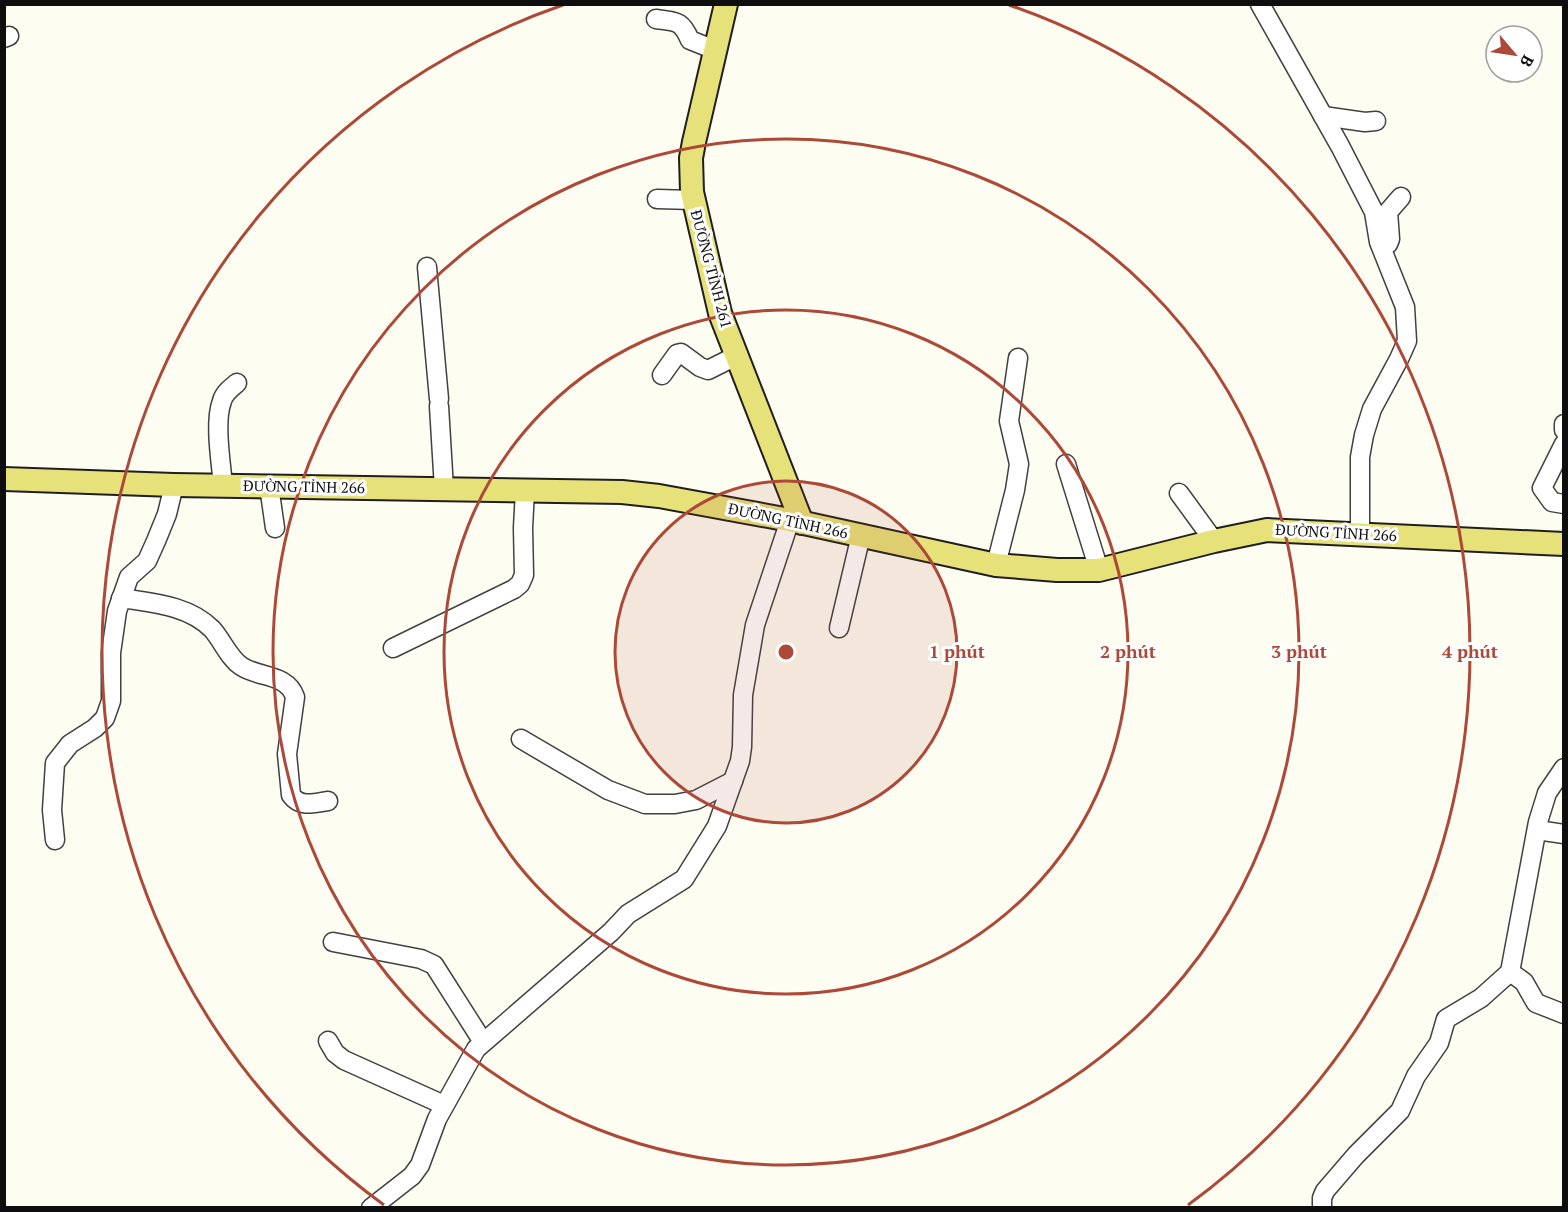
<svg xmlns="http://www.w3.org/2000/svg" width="1568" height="1212" font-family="'PT Serif',serif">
  <rect width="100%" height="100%" fill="#fdfdf2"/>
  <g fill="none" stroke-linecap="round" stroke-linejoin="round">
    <!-- minor casing -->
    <g stroke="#414141" stroke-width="21">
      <g id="minor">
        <path d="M 1260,4 L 1340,146 L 1374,212 L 1379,242 L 1405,307 L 1407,341 L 1399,359 L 1372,409 L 1364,435 L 1360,457 L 1360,534"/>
        <path d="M 656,19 C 677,22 681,20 690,40 L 715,50"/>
        <path d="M 4,38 L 9,36"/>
        <path d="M 1323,116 L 1365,122 L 1376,121"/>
        <path d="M 657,199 L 693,200"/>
        <path d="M 1388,244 L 1390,239 L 1388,212 L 1401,197"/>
        <path d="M 427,267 L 439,399"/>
        <path d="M 662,375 L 677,354 L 681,353 L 700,367 L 708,370 L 736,356"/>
        <path d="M 439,406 L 444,489"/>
        <path d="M 1564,424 L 1564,430"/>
        <path d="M 1564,444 L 1542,488 L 1552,502 L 1564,504"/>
        <path d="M 1066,464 L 1099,570"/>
        <path d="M 223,485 C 221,463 214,421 222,401 C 224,393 231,388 237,383"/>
        <path d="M 269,486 L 275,528"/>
        <path d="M 1179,493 L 1214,541"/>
        <path d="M 996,565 L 1015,490 L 1019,464 L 1009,421 L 1018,358"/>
        <path d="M 121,598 C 152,603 188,605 212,629 C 222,640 229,658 241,666 C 258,678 287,673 295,697 L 287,754 L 291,795 C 300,808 315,803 328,801"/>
        <path d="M 839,628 L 861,535"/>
        <path d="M 393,648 L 514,589 L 520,584 L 524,575 L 523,528 L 525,490"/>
        <path d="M 521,739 L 608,790 L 645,804 L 675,804 L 696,800 L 733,781"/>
        <path d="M 1537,830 L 1564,834"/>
        <path d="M 55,840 L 52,810 L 55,763 L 70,744 L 95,728 L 105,718 L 111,701 L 111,653 L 117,611 L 129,577 L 147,561 L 156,541 L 167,514 L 174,485"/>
        <path d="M 333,942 L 421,959 L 434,965 L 483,1042"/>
        <path d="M 1510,972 L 1524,982 L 1536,1003 L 1564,1014"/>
        <path d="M 328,1041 L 335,1053 L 344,1060 L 444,1105"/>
        <path d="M 371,1208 L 412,1176 L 420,1165 L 437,1119 L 476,1049 L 611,932 L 628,914 L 684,879 L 717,826 L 740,761 L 742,747 L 743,695 L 755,625 L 790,520"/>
        <path d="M 1322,1208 L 1322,1198 L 1325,1191 L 1356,1155 L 1400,1111 L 1416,1076 L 1439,1043 L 1446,1019 L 1481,998 L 1510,972 L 1538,822 L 1547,793 L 1564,768"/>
      </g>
    </g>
    <!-- major casing -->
    <g stroke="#1f1f1f" stroke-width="26">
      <g id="major">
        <path d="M 726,4 L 694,142 L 691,158 L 692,192 L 720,313 L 802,523"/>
        <path d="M 4,479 L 174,485 L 622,492 L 659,496 L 790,520 L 996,565 L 1057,570 L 1099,570 L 1214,541 L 1267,530 L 1564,544"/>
      </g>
    </g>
    <!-- minor -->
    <use href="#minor" stroke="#fff" stroke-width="18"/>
    <!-- major -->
    <use href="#major" stroke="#e6e178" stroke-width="22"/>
  </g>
  <!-- distance rings -->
  <circle cx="786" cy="652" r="171" fill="#ac4938" fill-opacity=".12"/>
  <g fill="none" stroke="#ac4938" stroke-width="3">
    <circle cx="786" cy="652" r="171"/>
    <circle cx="786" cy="652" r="342"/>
    <circle cx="786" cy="652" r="513"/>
    <path d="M384 1205A684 684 0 0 1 563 5M1009 5A684 684 0 0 1 1188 1205"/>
  </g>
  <g text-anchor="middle" stroke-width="6" stroke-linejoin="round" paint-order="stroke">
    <!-- street labels -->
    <g font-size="15" fill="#0e0e0e" stroke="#fff">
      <text transform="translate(711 269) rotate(75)" y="5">ĐƯỜNG TỈNH 261</text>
      <text transform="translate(304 487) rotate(1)" y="5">ĐƯỜNG TỈNH 266</text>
      <text transform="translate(788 521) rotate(12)" y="5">ĐƯỜNG TỈNH 266</text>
      <text transform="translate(1336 533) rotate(3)" y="5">ĐƯỜNG TỈNH 266</text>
    </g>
  </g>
  <circle cx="786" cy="652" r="9" fill="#ac4938" stroke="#fff" stroke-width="3"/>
  <g font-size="18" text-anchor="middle" font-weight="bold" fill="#ac4938" stroke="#fff" stroke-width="6" stroke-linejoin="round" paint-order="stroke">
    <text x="957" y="658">1 phút</text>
    <text x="1128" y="658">2 phút</text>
    <text x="1299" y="658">3 phút</text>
    <text x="1470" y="658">4 phút</text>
  </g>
  <!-- border -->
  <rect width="1568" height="1212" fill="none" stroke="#0e0e0e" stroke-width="12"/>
  <!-- north arrow -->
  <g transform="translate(1514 54) rotate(119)"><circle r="28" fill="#ffffff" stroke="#9f9f9f" stroke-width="1.5"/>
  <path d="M0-4.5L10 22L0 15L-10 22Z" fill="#ac4938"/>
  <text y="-9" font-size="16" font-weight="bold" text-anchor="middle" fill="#0e0e0e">B</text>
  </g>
</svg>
